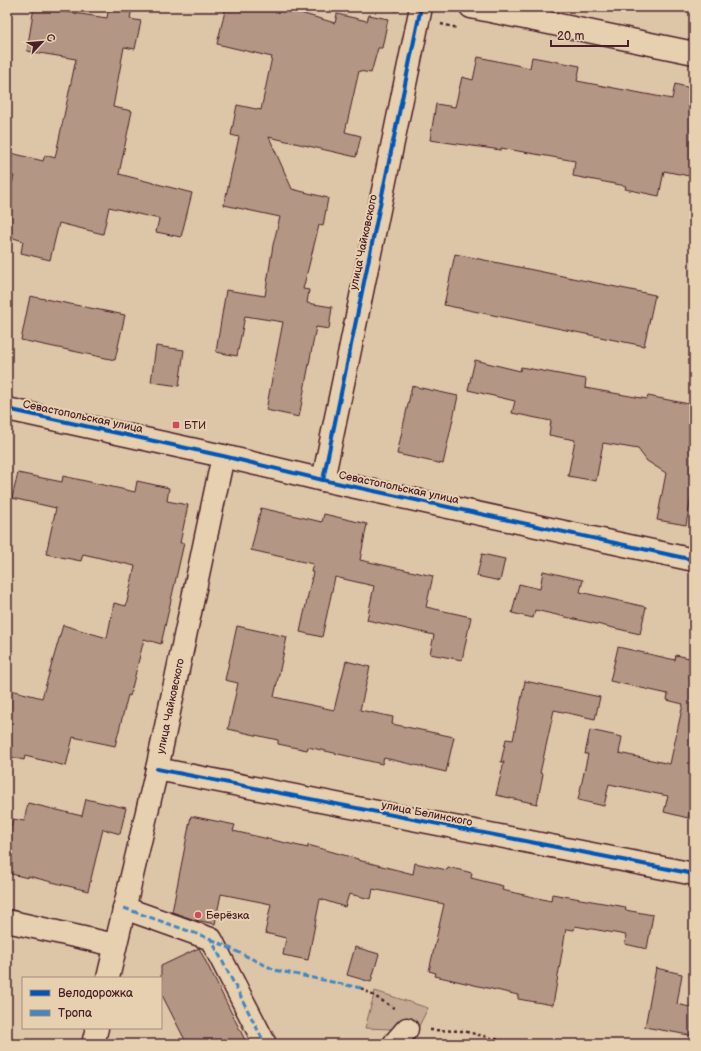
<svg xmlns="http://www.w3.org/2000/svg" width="701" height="1051" font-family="'Balsamiq Sans',sans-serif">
  <rect width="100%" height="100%" fill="#ddc6a7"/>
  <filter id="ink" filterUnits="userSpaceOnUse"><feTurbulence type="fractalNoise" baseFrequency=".025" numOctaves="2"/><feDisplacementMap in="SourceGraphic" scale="8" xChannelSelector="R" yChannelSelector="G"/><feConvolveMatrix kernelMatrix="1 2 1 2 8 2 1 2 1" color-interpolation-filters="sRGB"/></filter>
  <g filter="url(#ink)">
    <!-- green -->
    <path fill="#c4aa92" stroke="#87645e" d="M 375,991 L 428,1008 L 417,1030 L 365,1028 Z"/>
    <!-- building -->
    <g fill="#b39784" stroke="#4a1f2b">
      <path d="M 34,7 L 107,18 L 109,7 L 132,7 L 130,19 L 141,21 L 135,49 L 124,47 L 113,107 L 132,111 L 119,174 L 192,193 L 181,237 L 156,232 L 159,219 L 109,207 L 103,234 L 59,223 L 50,260 L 21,253 L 23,241 L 7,236 L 7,202 L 14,176 L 7,174 L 7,152 L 43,161 L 45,155 L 55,158 L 76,59 L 27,51 Z"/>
      <path d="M 226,7 L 280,7 L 335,23 L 337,14 L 367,21 L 369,15 L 388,19 L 382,48 L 378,48 L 371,73 L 359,71 L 345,132 L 361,136 L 356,157 L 269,137 L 292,189 L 328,198 L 323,226 L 319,225 L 303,289 L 309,290 L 307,303 L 332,307 L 329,329 L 316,327 L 299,417 L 266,410 L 283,322 L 245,316 L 237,356 L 216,352 L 226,290 L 265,296 L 273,245 L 280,217 L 224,205 L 239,137 L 231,135 L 237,105 L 261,110 L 272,57 L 217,44 Z"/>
      <path d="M 478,57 L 530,68 L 532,57 L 580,66 L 577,81 L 672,99 L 675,84 L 694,89 L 694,177 L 664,171 L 659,196 L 625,189 L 626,186 L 573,176 L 575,161 L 501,148 L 501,150 L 430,140 L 436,104 L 455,107 L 462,77 L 473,80 Z"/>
      <path d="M 455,254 L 655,295 L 644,346 L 444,305 Z"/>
      <path d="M 30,296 L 125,315 L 115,360 L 21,340 Z"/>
      <path d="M 156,346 L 184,350 L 179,386 L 151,382 Z"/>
      <path d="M 475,360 L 520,371 L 521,367 L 586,379 L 585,388 L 647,399 L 648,396 L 694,405 L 694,481 L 686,525 L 657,520 L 666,473 L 647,461 L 638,449 L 603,443 L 596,481 L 568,476 L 575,440 L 549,435 L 551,421 L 512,413 L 515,401 L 468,390 Z"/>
      <path d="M 412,386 L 458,396 L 443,464 L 397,454 Z"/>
      <path d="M 18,473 L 62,482 L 63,476 L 135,492 L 137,481 L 169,488 L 167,501 L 188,505 L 180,543 L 184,543 L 161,644 L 144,639 L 130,696 L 128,695 L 115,746 L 73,737 L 66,766 L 25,756 L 24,760 L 7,756 L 7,689 L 42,698 L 63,625 L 107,638 L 114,603 L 126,606 L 135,566 L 83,554 L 81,561 L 46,554 L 56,508 L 12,498 Z"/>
      <path d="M 261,508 L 322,522 L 324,514 L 367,524 L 360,560 L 433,576 L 426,607 L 471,617 L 462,660 L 430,654 L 434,635 L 367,620 L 374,586 L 335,577 L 322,637 L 300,632 L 313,572 L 311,572 L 313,564 L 251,550 Z"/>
      <path d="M 482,554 L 505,559 L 500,581 L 477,576 Z"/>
      <path d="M 543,571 L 583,580 L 580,592 L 646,607 L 640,634 L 535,610 L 533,618 L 512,613 L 519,584 L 540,589 Z"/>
      <path d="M 237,626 L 287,637 L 274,697 L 334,710 L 346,661 L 370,667 L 360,710 L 393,717 L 392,724 L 454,737 L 446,772 L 384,758 L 382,764 L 308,747 L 307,750 L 278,744 L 278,740 L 228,729 L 238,683 L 225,680 Z"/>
      <path d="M 618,647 L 675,660 L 676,655 L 694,659 L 694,792 L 688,818 L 664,812 L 668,796 L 609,784 L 604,806 L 578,800 L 588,754 L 585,754 L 590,730 L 622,737 L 619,753 L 670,764 L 683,704 L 667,700 L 668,694 L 610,681 Z"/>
      <path d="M 525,681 L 600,697 L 595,719 L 554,710 L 540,773 L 543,774 L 537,804 L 496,795 L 504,762 L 501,762 L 506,739 L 513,740 Z"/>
      <path d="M 86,799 L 126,808 L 120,834 L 103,829 L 88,891 L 28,876 L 28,878 L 7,873 L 7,825 L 11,826 L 13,819 L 24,821 L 28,803 L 82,816 Z"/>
      <path d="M 191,816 L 235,825 L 233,831 L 308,848 L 308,845 L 358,859 L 358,860 L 413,874 L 415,863 L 447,870 L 448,867 L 472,873 L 471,878 L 503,886 L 502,890 L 551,901 L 552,894 L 626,907 L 625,910 L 653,915 L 647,949 L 625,944 L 626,935 L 575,926 L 574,930 L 566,929 L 553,1005 L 518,999 L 518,995 L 435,976 L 436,973 L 429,971 L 444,904 L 373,889 L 371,899 L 349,894 L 345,907 L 320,899 L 308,960 L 283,955 L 286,938 L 265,933 L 271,904 L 221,894 L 215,924 L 195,920 L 172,912 Z"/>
      <path d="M 355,947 L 379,954 L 371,982 L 347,975 Z"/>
      <path d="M 199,948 L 247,1044 L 187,1044 L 161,993 L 161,966 Z"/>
      <path d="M 656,968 L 682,974 L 677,1004 L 694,1008 L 694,1036 L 645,1027 Z"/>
    </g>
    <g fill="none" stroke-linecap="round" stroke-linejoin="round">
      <!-- minor casing -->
      <g stroke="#4a1f2b" stroke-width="25">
        <g id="minor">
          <path d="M 7,409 L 223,456 L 323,480 L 694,560"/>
          <path d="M 323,480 L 421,7"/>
          <path d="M 157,769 L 694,874"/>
          <path d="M 124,908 L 211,939 L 265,1044"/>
          <path d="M 7,921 L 115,945"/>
          <path d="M 108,978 L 157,769 L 223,456"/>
          <path d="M 93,1044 L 97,1028"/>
          <path d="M 394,1044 L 407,1029"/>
        </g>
      </g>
      <!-- tertiary casing -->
      <g stroke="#4a1f2b" stroke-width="25">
        <path id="tertiary" d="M 471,7 L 694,53"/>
      </g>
      <!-- path -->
      <g stroke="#4a1f2b" stroke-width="2.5" stroke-dasharray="3 3" stroke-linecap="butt">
        <path d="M 394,7 L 393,10 L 396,11"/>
        <path d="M 441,24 L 458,28"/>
        <path d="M 361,988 L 394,1008"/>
        <path d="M 430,1030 L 463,1031 L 516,1044"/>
      </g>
      <!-- minor -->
      <use href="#minor" stroke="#e6d0af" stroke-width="22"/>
      <!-- tertiary -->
      <use href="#tertiary" stroke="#e6d0af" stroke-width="22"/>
      <!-- quiet -->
      <g stroke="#4286c2" stroke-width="3" stroke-dasharray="6 3" stroke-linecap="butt">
        <path d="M 124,908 L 211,939 L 265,1044"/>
        <path d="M 211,939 L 275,970 L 361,988"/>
      </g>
      <!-- cycleway casing -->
      <g stroke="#e6d0af" stroke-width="6">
        <g id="cycleway">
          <path d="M 7,409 L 223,456 L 323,480 L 694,560"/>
          <path d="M 323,480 L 421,7"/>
          <path d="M 157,769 L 694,874"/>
        </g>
      </g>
      <!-- cycleway -->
      <use href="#cycleway" stroke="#0057b8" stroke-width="4"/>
    </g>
  </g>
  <!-- markers -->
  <g fill="#d1495b" stroke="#e6d0af" stroke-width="1.5">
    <rect x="172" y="421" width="8" height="8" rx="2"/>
    <circle cx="198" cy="915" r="4"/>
  </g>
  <g text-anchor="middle" stroke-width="4" stroke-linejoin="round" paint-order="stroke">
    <!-- street labels -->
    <g font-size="11" fill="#4a1f2b" stroke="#e6d0af">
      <text transform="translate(363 242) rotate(-78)" y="4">улица Чайковского</text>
      <text transform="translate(83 416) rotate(12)" y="4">Севастопольская улица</text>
      <text transform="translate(399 487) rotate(12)" y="4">Севастопольская улица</text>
      <text transform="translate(170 706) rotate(-78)" y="4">улица Чайковского</text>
      <text transform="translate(427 813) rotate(11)" y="4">улица Белинского</text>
    </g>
    <!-- poi labels -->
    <g font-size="11" fill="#4a1f2b" stroke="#e6d0af" text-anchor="start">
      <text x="184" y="429">БТИ</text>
      <text x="206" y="919">Берёзка</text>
    </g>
  </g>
  <!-- margin -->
  <rect width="701" height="1051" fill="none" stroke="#e6d0af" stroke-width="24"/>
  <rect x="12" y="12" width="677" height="1027" fill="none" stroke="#4a1f2b" stroke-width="1.5" filter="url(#ink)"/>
  <!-- legend -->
  <rect x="22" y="977" width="140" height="52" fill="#e6d0af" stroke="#a8897a"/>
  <rect x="30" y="990" width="20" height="6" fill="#0057b8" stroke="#a8897a"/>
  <text x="58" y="997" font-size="12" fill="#4a1f2b">Велодорожка</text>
  <rect x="30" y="1010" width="20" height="6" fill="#4286c2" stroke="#a8897a"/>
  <text x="58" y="1017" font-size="12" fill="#4a1f2b">Тропа</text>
  <!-- north arrow -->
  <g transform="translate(42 42) rotate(64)" stroke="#e6d0af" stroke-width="3" paint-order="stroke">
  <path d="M0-3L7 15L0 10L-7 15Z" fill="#4a1f2b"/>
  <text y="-6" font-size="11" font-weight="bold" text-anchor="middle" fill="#4a1f2b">С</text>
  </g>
  <!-- scale -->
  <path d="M551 40v6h77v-6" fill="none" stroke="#4a1f2b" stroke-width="2"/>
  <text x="557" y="40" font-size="12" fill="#4a1f2b" stroke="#e6d0af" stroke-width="3" paint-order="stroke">20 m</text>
</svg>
